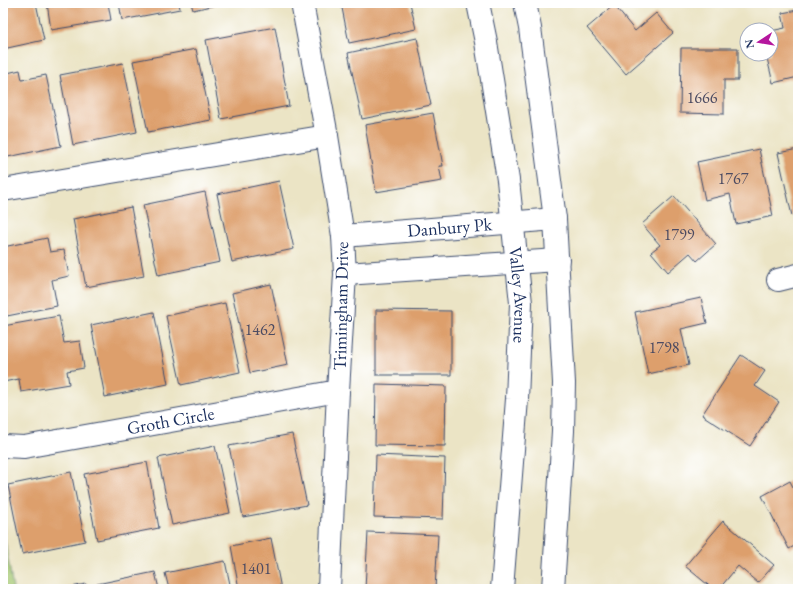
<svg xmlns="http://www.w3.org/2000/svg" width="801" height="592" font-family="'EB Garamond',serif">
  <rect width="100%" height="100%" fill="#fff"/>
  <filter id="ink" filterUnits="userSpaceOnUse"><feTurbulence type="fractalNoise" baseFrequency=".025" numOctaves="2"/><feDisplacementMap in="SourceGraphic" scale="8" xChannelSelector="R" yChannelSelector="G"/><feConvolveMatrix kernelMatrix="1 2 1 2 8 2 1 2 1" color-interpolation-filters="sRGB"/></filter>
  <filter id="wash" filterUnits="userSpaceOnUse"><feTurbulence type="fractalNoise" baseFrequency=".012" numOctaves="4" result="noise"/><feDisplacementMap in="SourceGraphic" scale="16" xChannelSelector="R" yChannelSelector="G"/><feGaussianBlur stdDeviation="0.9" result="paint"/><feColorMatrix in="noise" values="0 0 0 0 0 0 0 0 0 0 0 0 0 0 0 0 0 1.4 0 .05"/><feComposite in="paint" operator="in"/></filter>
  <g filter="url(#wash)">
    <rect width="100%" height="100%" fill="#ebe4c5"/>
    <!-- green -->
    <path fill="#a5c872" stroke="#607c68" d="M 3,528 L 13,589 L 3,589 Z"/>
    <g id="blocks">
      <!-- building -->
      <g fill="#dd9f6c">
        <path d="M 3,3 L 36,3 L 44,40 L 3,49 Z"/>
        <path d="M 47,3 L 108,3 L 111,20 L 51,30 Z"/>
        <path d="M 119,3 L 179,3 L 180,9 L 122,20 Z"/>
        <path d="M 191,3 L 220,3 L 220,4 L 193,10 Z"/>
        <path d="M 341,3 L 410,3 L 416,29 L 349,43 Z"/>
        <path d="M 614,5 L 635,31 L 656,13 L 673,33 L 626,74 L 587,28 Z"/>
        <path d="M 798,10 L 798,77 L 773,83 L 766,54 L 771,54 L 771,31 L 785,28 L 782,13 Z"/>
        <path d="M 275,27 L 289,106 L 221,119 L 206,40 Z"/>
        <path d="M 417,38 L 431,105 L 362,119 L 348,53 Z"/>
        <path d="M 681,48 L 738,48 L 738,80 L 724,80 L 724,114 L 680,113 Z"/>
        <path d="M 196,49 L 211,120 L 148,132 L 133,61 Z"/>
        <path d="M 123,63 L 137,132 L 73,145 L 60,75 Z"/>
        <path d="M 20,70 L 22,80 L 46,75 L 61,146 L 3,158 L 3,74 Z"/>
        <path d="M 433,113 L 443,166 L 439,166 L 442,181 L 376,192 L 365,125 Z"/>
        <path d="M 759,149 L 773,216 L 736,224 L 730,194 L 705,200 L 697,162 Z"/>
        <path d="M 798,149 L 798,215 L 792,216 L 778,153 Z"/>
        <path d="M 279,181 L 294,249 L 232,262 L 217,194 Z"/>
        <path d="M 205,192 L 220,262 L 158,275 L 143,205 Z"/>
        <path d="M 674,196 L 716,244 L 697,261 L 690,253 L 668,272 L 651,252 L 660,245 L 642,224 Z"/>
        <path d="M 131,207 L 144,276 L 86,287 L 73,219 Z"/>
        <path d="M 47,238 L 50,252 L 64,250 L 69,276 L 52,280 L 57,306 L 7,316 L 3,301 L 3,247 Z"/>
        <path d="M 271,284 L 288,365 L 250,373 L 232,293 Z"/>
        <path d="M 701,298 L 707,323 L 681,329 L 689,365 L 648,374 L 635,312 Z"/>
        <path d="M 225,303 L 240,372 L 181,385 L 166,316 Z"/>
        <path d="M 376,310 L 451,311 L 451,375 L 376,375 Z"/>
        <path d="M 154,312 L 168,384 L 105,397 L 91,325 Z"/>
        <path d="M 59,316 L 64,343 L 80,341 L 84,368 L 67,371 L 69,384 L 21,392 L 19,379 L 3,382 L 3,326 Z"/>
        <path d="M 741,355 L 765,371 L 755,386 L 779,402 L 750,446 L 702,415 Z"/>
        <path d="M 376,384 L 446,386 L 445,446 L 375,445 Z"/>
        <path d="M 292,434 L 307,505 L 243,517 L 229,446 Z"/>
        <path d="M 215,446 L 230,513 L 172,525 L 158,458 Z"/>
        <path d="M 376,455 L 445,458 L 443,519 L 374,517 Z"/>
        <path d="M 147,462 L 159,528 L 97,540 L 84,474 Z"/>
        <path d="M 71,472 L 85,541 L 22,554 L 8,485 Z"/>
        <path d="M 790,481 L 798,497 L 798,544 L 789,549 L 762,496 Z"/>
        <path d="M 723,521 L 774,565 L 758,583 L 738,566 L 719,589 L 713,589 L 685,566 Z"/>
        <path d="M 368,532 L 438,535 L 435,589 L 365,589 Z"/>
        <path d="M 271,538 L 281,589 L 239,589 L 231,546 Z"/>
        <path d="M 225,561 L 231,589 L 169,589 L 165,573 Z"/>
        <path d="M 155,572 L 159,589 L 98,589 L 97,584 Z"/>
        <path d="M 86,584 L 87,589 L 66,589 L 66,588 Z"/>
      </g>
    </g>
  </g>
  <g filter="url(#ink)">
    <use href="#blocks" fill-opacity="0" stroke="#3a4a6d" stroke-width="1"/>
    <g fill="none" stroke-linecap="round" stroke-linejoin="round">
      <!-- minor casing -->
      <g stroke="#3a4a6d" stroke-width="24">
        <g id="minor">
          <path d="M 302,3 L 327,136 L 343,236 L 345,274 L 338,391 L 329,589"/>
          <path d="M 3,190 L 327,136"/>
          <path id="s1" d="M 343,236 L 555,219"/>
          <path d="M 345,274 L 558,260"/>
          <path d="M 778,280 L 798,275"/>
          <path id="s2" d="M 3,446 L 24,447 L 338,391"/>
        </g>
      </g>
      <!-- major casing -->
      <g stroke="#3a4a6d" stroke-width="24">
        <g id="major">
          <path id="s3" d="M 478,3 L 486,42 L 508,180 L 521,303 L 517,399 L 502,589"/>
          <path d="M 525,3 L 530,28 L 555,219 L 564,383 L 563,431 L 553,589"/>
        </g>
      </g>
      <!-- minor -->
      <use href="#minor" stroke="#fff" stroke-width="22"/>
      <!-- major -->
      <use href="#major" stroke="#fff" stroke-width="22"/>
    </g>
  </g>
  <g text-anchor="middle" stroke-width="3" stroke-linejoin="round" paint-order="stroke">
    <!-- number labels -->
    <g font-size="16" fill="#4c4b62">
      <text x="702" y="103">1666</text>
      <text x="733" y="184">1767</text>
      <text x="679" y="240">1799</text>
      <text x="260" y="335">1462</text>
      <text x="664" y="353">1798</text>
      <text x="256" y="574">1401</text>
    </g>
    <!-- street labels -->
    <g font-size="18" fill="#1b2f5e" stroke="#fff">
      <text dy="6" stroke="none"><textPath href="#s1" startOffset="107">Danbury Pk</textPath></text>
      <text dy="6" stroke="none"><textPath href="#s3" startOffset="295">Valley Avenue</textPath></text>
      <text transform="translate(341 306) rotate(-89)" y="6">Trimingham Drive</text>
      <text dy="6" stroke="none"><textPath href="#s2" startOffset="170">Groth Circle</textPath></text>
    </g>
  </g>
  <!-- margin -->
  <rect width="801" height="592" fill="none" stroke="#fff" stroke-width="16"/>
  <!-- north arrow -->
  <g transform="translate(759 42) rotate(258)"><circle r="19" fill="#ffffff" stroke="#a4acbf"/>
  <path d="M0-3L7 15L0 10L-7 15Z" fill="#b5179e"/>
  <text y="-6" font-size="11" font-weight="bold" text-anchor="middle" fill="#1b2f5e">N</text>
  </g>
</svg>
